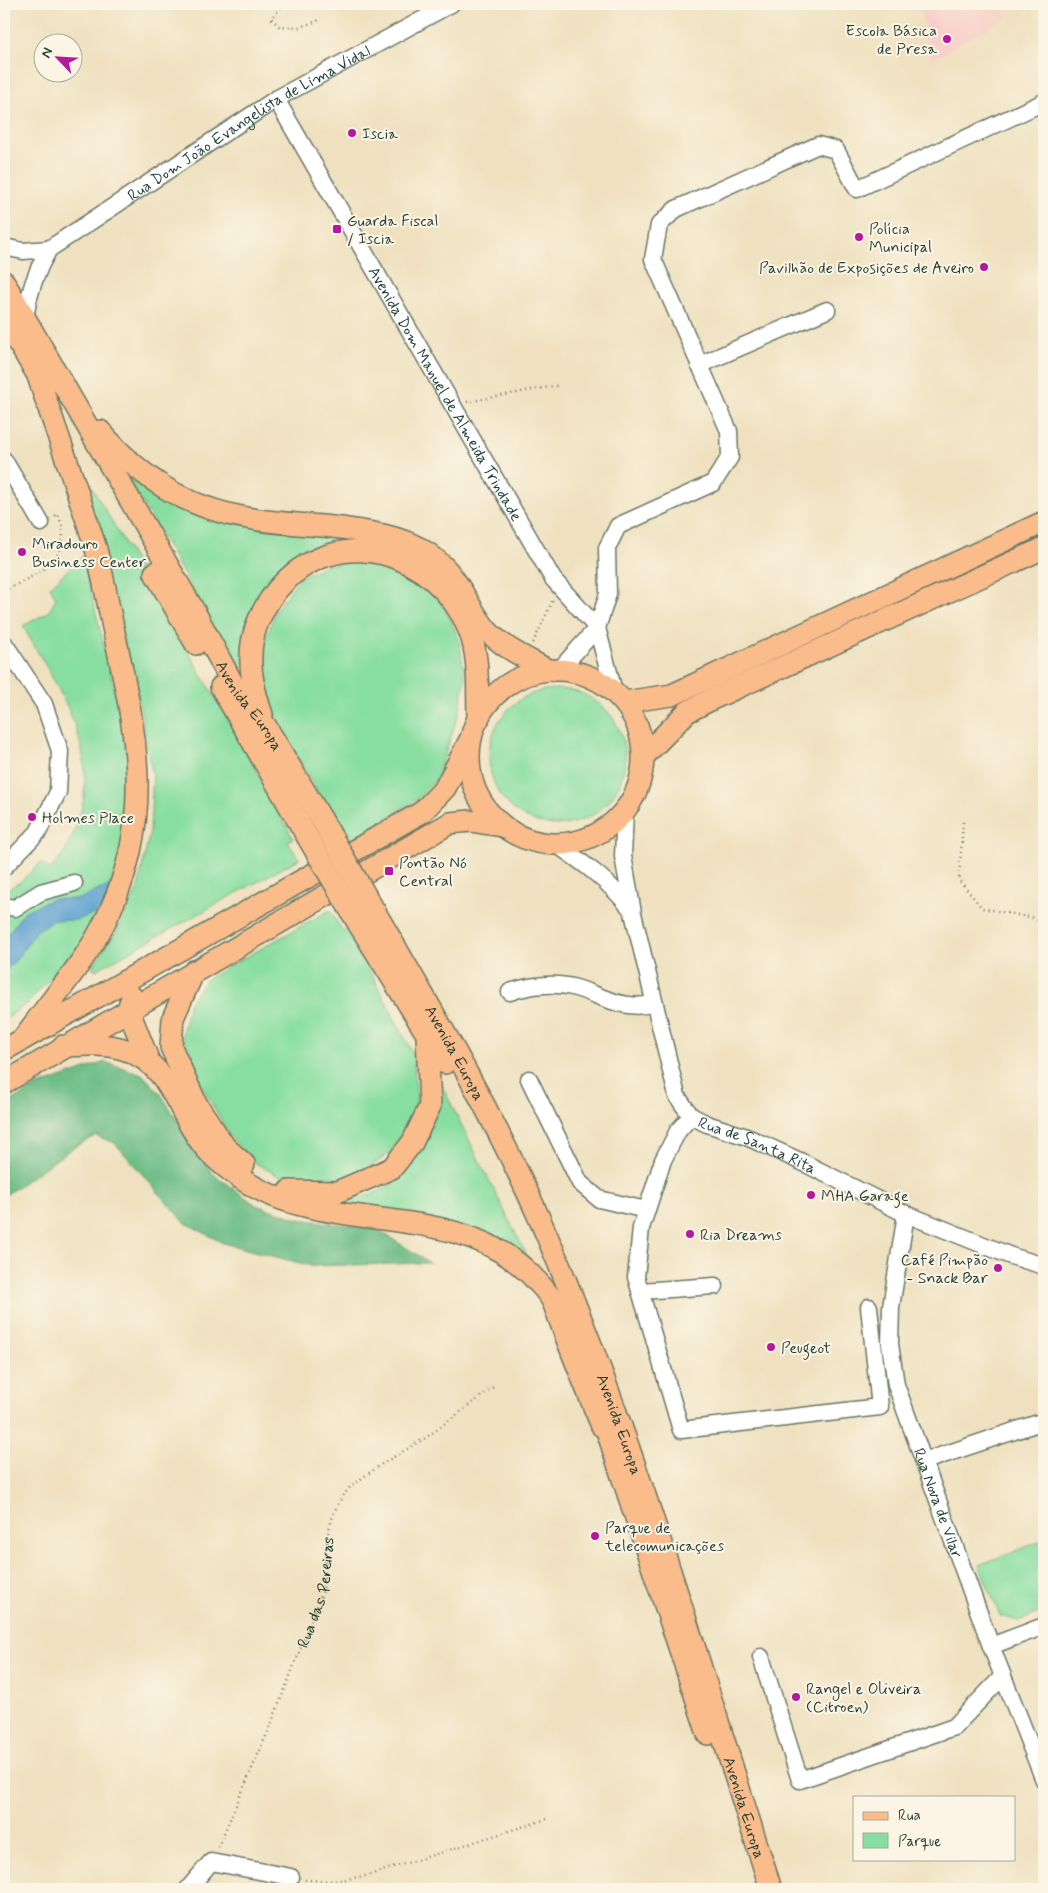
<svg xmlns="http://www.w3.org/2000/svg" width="1048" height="1893" font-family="Mynerve,sans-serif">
  <rect width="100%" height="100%" fill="#fcf5e5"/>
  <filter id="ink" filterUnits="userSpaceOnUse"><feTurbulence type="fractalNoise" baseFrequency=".02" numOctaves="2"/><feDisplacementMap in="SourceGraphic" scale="10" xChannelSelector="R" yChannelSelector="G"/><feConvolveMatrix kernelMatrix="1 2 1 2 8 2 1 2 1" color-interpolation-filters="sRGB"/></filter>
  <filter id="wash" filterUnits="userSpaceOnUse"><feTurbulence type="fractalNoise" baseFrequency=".0096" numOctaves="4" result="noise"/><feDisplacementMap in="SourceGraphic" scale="20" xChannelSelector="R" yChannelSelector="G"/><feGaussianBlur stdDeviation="1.12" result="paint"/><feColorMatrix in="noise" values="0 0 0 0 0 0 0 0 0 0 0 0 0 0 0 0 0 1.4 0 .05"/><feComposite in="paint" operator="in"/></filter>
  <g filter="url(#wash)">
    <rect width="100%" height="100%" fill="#efe1c0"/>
    <!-- built -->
    <path fill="#f7d1c9" d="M 919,4 L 1005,4 L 1006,18 L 931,60 Z"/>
    <!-- green -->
    <g fill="#88dea1" stroke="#548e6a">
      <path d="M 80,467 L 240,740 L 293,838 L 288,841 L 299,859 L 96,970 L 92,967 L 116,932 L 138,888 L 150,831 L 153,777 L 139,702 Z"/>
      <path d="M 128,478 L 181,509 L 361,538 L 294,561 L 278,575 L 253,609 L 240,672 Z"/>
      <path d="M 82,556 L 113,683 L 129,761 L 122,858 L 78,956 L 67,960 L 29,1002 L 4,1020 L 4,892 L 20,882 L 41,863 L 50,869 C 62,859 69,844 75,830 C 106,753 59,691 23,626 L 49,612 L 56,598 L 50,587 Z"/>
      <path d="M 357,560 L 390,566 L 424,586 L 443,605 L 459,638 L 465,680 L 459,713 L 437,778 L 418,799 L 352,840 L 335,813 L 331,815 L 299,760 L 268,697 L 262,650 L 276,610 L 300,577 L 329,564 Z"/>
      <circle cx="557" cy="757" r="68"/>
      <path d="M 330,910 L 343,932 L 348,929 L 413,1054 L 417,1101 L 404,1132 L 389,1154 L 363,1171 L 336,1183 L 311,1186 L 284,1179 L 252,1161 L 230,1136 L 192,1068 L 182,1035 L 189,1004 L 205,980 Z"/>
      <path d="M 441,1084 L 530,1262 L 331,1204 C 349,1200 367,1197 384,1189 C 421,1170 436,1121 441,1084 Z"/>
      <path d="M 1044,1540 L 1044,1611 L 1018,1621 L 1000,1616 L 979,1565 Z"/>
    </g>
    <!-- forest -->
    <path fill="#6ebd87" stroke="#467d5e" d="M 105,1062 L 142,1074 L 160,1093 L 212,1173 L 256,1205 L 299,1219 L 377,1229 L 430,1263 L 311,1266 L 223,1243 L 184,1222 L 115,1143 L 96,1136 L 74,1147 L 4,1196 L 4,1105 L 38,1086 Z"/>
    <!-- water -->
    <path fill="#5da0d1" stroke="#3e6e82" d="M 113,884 L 102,911 L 77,920 L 54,920 L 36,931 L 19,956 L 4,973 L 4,939 L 25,911 L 52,899 L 79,899 Z"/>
  </g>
  <g filter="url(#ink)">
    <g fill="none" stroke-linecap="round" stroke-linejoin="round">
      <!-- minor casing -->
      <g stroke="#687665" stroke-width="19">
        <g id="minor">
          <path id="s2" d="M 276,99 L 553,579 L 597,628 L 614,691"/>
          <path d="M 4,247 L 23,251 L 49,249"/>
          <path id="s3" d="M 25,317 C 29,291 36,271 49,249 L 276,99 L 451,4"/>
          <path d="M 699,365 L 827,310"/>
          <path d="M 4,460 L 41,523"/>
          <path d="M 4,643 L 44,704 L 60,751 L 58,792 L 38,832 L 4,867"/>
          <path d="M 560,669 L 597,628 L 608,594 L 607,548 L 618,526 L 713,483 L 730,457 L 729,431 L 653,259 L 659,225 L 676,209 L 818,145 L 836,150 L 857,189 L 1044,102"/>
          <path id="s4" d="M 625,811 L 623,856 L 633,913 L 677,1096 L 691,1116 L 707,1124 L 747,1137 L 802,1162 L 906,1214 L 1011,1256 L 1044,1266"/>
          <path d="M 557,845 C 585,864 610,882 631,909"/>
          <path d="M 4,906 L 15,908 L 41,892 L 74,883"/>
          <path d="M 510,992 C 530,985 556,982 576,988 C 603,996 625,1012 655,1003"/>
          <path d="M 529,1079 L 580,1183 L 599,1199 L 646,1210"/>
          <path d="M 691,1116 L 678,1131 L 663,1160 L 641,1228 L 636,1277 L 681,1430 L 880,1407 L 869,1307"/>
          <path id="s5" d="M 906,1214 L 891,1307 L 890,1344 L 896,1385 L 991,1646 L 1044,1780"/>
          <path d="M 640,1291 L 715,1286"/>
          <path d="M 925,1461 L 1044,1421"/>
          <path d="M 991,1646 L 1044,1626"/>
          <path d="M 761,1657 L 800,1780 L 954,1727 L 1003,1676"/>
          <path d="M 188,1889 L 211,1862 L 291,1877"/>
        </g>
      </g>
      <!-- major casing -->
      <g stroke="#687665" stroke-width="24">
        <g id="major">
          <path id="s6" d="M 4,282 L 193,609 L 235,688 L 265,725 L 322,820"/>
          <path d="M 4,319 L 45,387"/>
          <path d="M 100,431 C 141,478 184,507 247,518 C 278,524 310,524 341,528 C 369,532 396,535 421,549 C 458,571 462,598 485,628 C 501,647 526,658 548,670"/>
          <path d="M 155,573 L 196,644"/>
          <circle cx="556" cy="757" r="87"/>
          <path d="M 221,687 L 304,831"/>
          <path d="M 624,702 L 672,695 L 1044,522"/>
          <path d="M 262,715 C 256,696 250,676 251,656 C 251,631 262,609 277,590 C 336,520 436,550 469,630 C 480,657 477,692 478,720"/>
          <path d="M 644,756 L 687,712 L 712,699 L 1044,548"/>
          <path id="s7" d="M 375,912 C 437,1018 499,1124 547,1236 C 638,1448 700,1670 771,1889"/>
          <path d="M 358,923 L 445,1063"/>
          <path d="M 194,971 L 173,1018 L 171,1047 L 196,1103 L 225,1147 L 244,1164"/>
          <path d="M 132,997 L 128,1009 L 150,1064"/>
          <path d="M 23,1039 C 53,996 89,959 110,911 C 153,817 137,738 116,641 C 109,611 104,579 96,549 C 78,491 57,434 38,376"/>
          <path d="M 63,1046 C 83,1045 104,1043 123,1049 C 173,1064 177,1117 208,1151 C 218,1162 234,1174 246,1182 C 331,1236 454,1199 530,1274 C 537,1281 547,1291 552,1300 C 558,1313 562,1328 568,1342 C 579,1370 590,1398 602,1426"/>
          <path d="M 4,1050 L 422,812 L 445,788 L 471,738"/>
          <path d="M 4,1083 L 450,823 L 470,821 L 502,826"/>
          <path d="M 289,1191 L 337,1192 L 392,1168 L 412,1143 L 430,1106 L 427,1035"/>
          <path d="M 600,1410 L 708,1734"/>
        </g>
      </g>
      <!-- path -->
      <g stroke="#687665" stroke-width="2.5" stroke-dasharray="1 4" stroke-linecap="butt">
        <path d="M 284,4 L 271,18 L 279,26 L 300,27 L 320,20"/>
        <path d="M 467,402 L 559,385"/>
        <path d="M 4,591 C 27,578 64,566 63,534 C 63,527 60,520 58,514 L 55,516"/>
        <path d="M 533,643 L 553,600"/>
        <path d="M 963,822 L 959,880 L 982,908 L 1044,920"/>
        <path id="s1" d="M 218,1847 L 270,1727 L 323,1591 L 328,1533 L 334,1512 L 342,1497 L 352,1485 L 382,1464 L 427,1437 L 496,1385"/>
        <path d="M 305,1880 L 334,1881 L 366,1876 L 547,1819"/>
      </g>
      <!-- minor -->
      <use href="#minor" stroke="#fff" stroke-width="16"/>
      <!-- major -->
      <use href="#major" stroke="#f9bc8a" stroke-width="21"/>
      <!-- major-bridge casing -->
      <g stroke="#687665" stroke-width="24" stroke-linecap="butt">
        <g id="major-bridge">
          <path d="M 322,820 L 375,912"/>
          <path d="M 304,831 L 358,923"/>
        </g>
      </g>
      <!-- major-bridge -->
      <use href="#major-bridge" stroke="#f9bc8a" stroke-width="21"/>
    </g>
  </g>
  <!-- markers -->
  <g fill="#b5179e" stroke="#fcf5e5" stroke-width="2">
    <circle cx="947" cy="39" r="5"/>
    <circle cx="352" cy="133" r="5"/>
    <rect x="332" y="224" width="10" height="10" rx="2.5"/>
    <circle cx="859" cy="237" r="5"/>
    <circle cx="984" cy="267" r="5"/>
    <circle cx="22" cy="552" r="5"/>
    <circle cx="32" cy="817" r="5"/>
    <rect x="384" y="866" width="10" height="10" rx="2.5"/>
    <circle cx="811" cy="1195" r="5"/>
    <circle cx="690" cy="1234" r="5"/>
    <circle cx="998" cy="1268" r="5"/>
    <circle cx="771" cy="1347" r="5"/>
    <circle cx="595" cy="1536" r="5"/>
    <circle cx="796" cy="1697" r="5"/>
  </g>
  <g text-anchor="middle" stroke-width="4" stroke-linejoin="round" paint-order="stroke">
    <!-- poi labels -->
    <g font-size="16" fill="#1f3d34" stroke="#fcf5e5" text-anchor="start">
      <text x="937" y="36" text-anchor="end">Escola Básica<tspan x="937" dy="18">de Presa</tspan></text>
      <text x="362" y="139">Iscia</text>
      <text x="347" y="226">Guarda Fiscal<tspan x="347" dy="18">/ Iscia</tspan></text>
      <text x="869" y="234">Polícia<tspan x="869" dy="18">Municipal</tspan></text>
      <text x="974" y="273" text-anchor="end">Pavilhão de Exposições de Aveiro</text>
      <text x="32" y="549">Miradouro<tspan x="32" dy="18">Business Center</tspan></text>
      <text x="42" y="823">Holmes Place</text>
      <text x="399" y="868">Pontão Nó<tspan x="399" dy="18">Central</tspan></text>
      <text x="821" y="1201">MHA Garage</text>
      <text x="700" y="1240">Ria Dreams</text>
      <text x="988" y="1265" text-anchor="end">Café Pimpão<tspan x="988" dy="18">- Snack Bar</tspan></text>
      <text x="781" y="1353">Peugeot</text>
      <text x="605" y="1533">Parque de<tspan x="605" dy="18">telecomunicações</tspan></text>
      <text x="806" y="1694">Rangel e Oliveira<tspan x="806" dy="18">(Citroen)</tspan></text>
    </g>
    <!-- street labels -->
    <g font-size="16" fill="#1f3d34" stroke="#fcf5e5">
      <text dy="6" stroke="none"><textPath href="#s3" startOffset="309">Rua Dom João Evangelista de Lima Vidal</textPath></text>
      <text dy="6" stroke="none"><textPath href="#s2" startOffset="340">Avenida Dom Manuel de Almeida Trindade</textPath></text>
      <text dy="6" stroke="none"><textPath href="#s6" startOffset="490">Avenida Europa</textPath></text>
      <text dy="6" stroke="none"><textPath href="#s7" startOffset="162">Avenida Europa</textPath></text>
      <text dy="6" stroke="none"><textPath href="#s4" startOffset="388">Rua de Santa Rita</textPath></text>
      <text dy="6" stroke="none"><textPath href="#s7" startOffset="569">Avenida Europa</textPath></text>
      <text dy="6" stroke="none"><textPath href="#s5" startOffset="298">Rua Nova de Vilar</textPath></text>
      <text dy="6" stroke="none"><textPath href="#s1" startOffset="274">Rua das Pereiras</textPath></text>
      <text dy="6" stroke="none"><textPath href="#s7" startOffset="972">Avenida Europa</textPath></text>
    </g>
  </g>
  <!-- margin -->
  <rect width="1048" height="1893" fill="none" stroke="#fcf5e5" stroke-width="20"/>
  <!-- legend -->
  <rect x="853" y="1796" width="162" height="65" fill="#fcf5e5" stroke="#a4ab9e"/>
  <rect x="863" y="1812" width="25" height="8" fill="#f9bc8a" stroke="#a4ab9e"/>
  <text x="898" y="1820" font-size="15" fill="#1f3d34">Rua</text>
  <rect x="863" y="1833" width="25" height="15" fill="#88dea1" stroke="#a4ab9e"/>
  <text x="898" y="1846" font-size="15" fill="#1f3d34">Parque</text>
  <!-- north arrow -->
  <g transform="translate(58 58) rotate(295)"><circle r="24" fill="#fcf5e5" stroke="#a4ab9e"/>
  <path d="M0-4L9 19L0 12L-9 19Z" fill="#b5179e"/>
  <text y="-8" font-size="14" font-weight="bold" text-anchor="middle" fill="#1f3d34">N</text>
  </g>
</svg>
